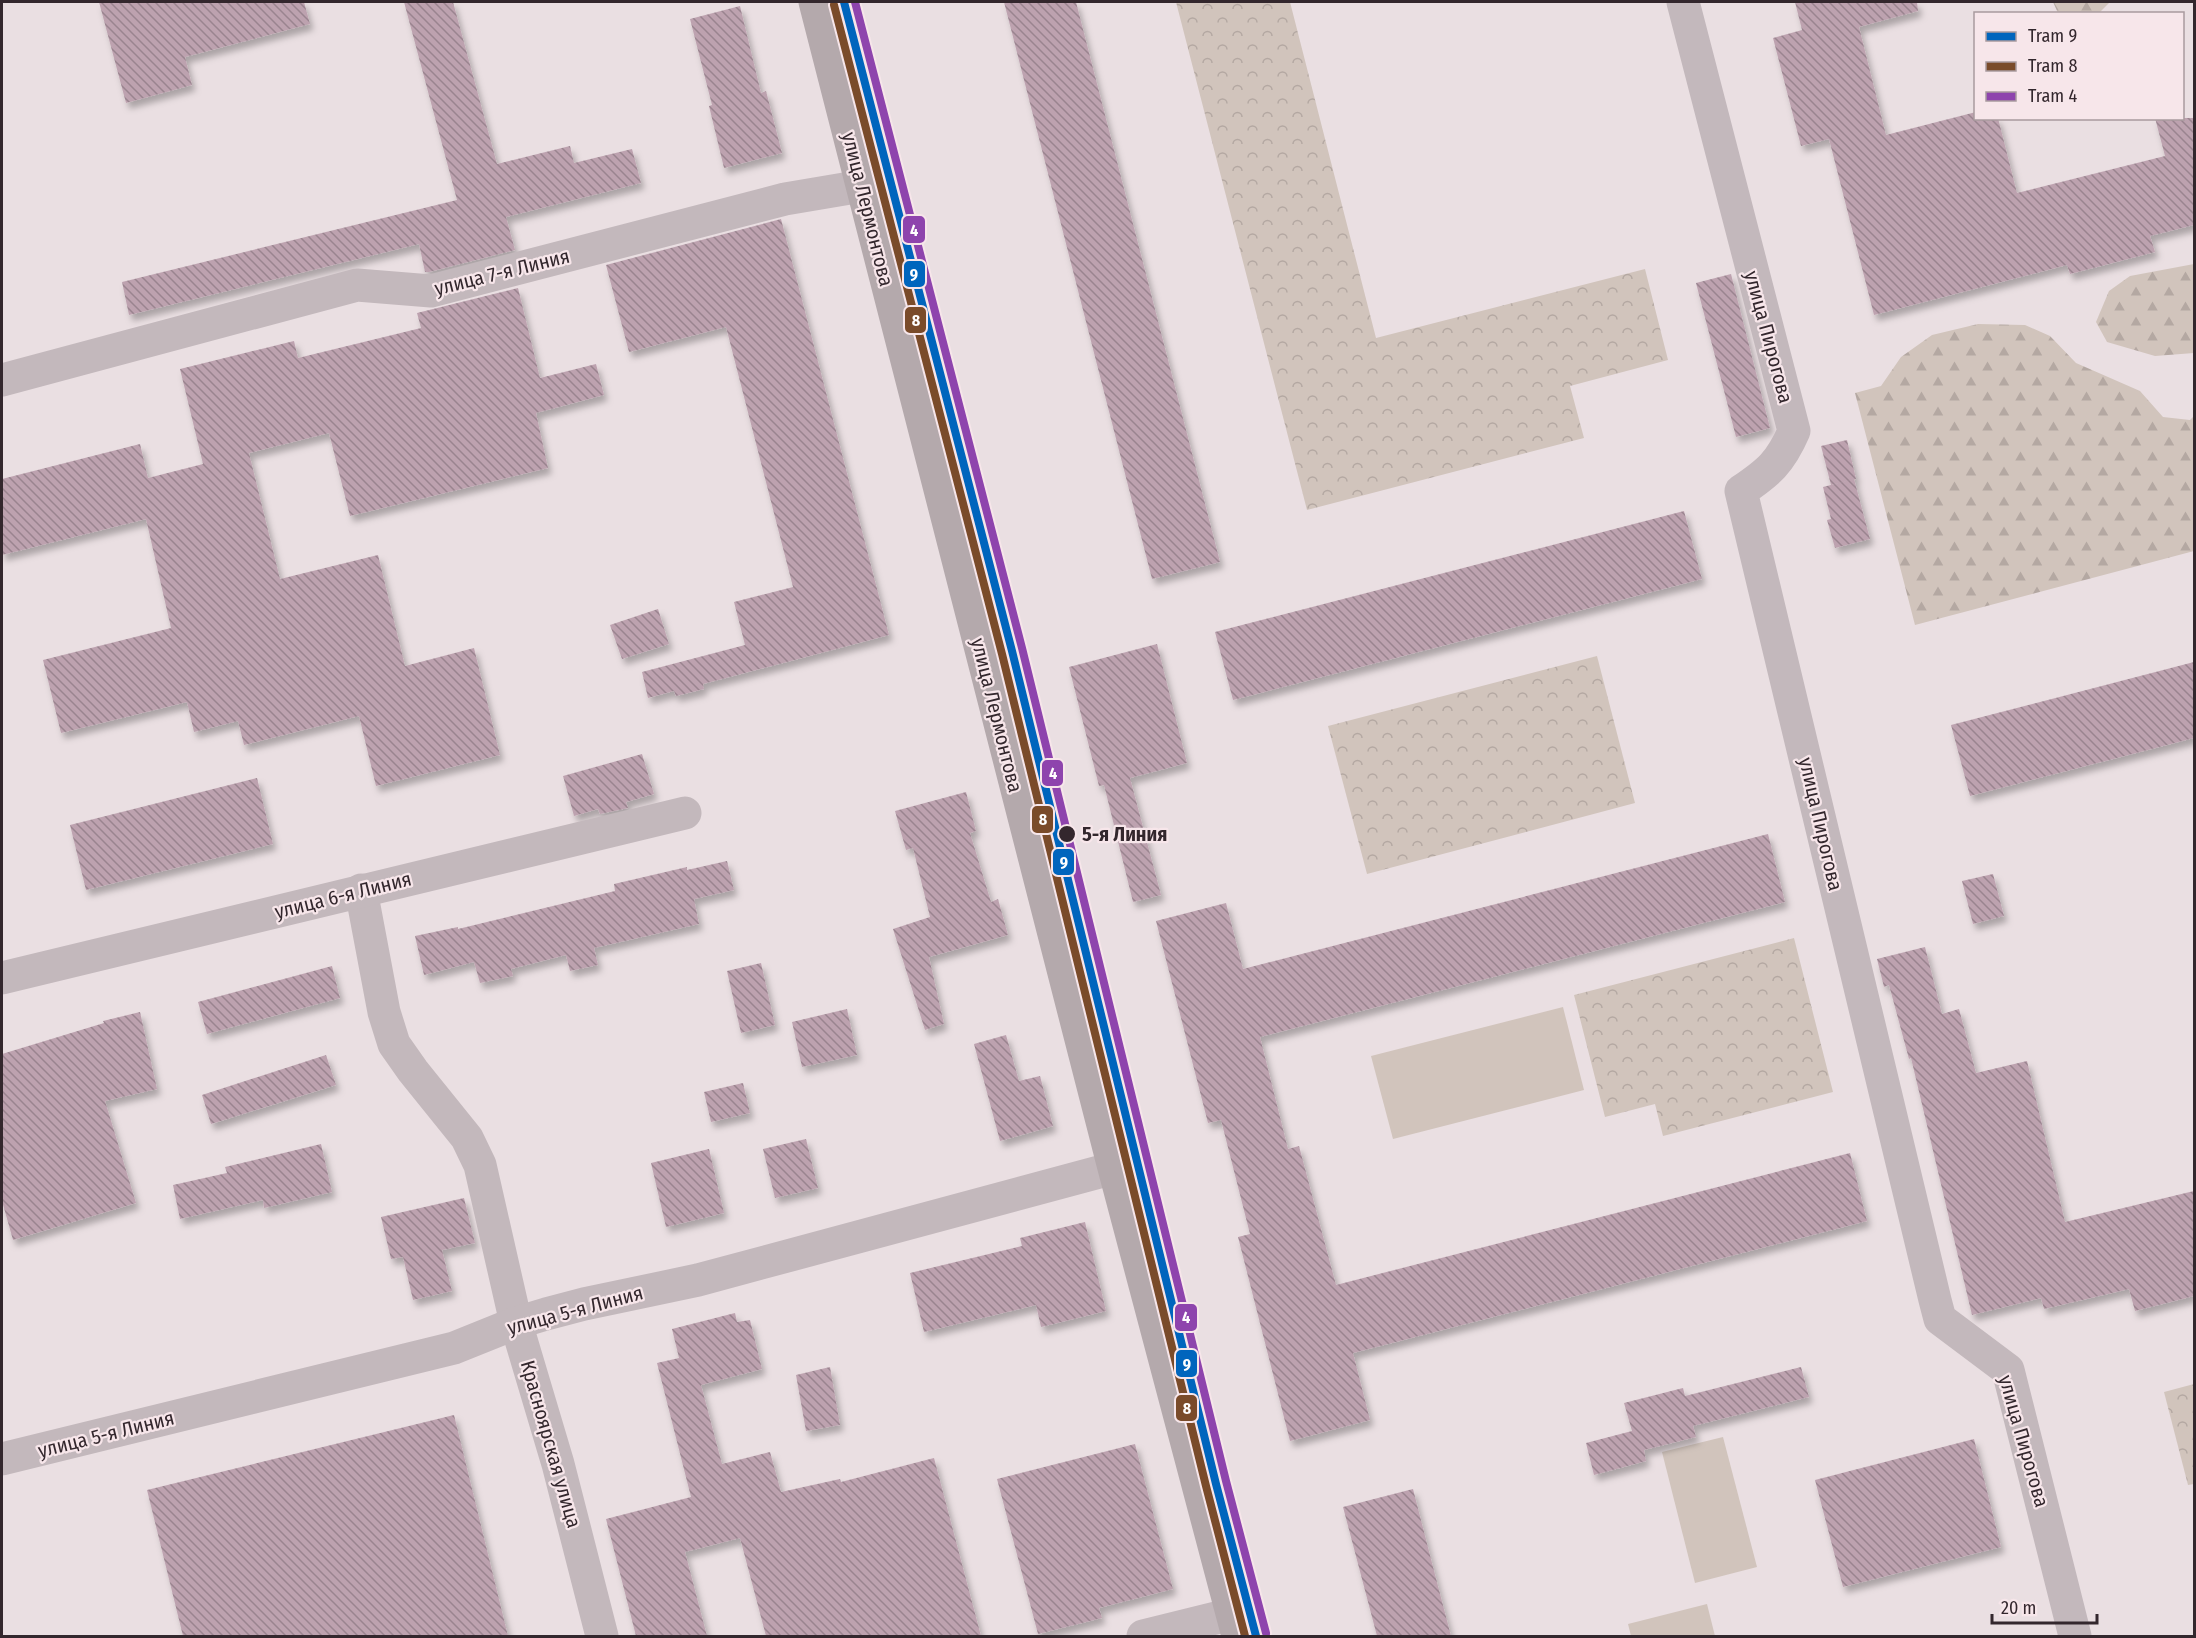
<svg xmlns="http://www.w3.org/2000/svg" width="2196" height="1638" font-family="'Fira Sans Condensed',sans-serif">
  <defs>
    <pattern id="forest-firs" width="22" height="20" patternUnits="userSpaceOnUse" patternTransform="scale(1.5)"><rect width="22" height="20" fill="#d1c4bc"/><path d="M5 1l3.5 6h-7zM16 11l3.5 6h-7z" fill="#b4a8a2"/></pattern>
    <pattern id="park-crowns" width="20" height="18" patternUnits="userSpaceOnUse" patternTransform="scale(1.5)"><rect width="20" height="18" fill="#d1c4bc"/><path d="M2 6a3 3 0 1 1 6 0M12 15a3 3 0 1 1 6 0" fill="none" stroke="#b4a8a2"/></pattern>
    <pattern id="building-back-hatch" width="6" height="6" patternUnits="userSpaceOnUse" patternTransform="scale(1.5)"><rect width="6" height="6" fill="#bda2af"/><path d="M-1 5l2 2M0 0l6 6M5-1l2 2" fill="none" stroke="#9a848f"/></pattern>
    <filter id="shadow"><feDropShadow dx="3.5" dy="6" stdDeviation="3" flood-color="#0004"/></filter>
  </defs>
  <rect width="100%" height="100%" fill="#eadfe2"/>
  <!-- grass -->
  <g fill="#d1c4bc">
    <path d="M 1563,1007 L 1584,1090 L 1393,1139 L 1371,1056 Z"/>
    <path d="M 1723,1437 L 1757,1567 L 1695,1583 L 1662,1452 Z"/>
    <path d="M 1707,1604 L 1715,1636 L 1631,1636 L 1628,1624 Z"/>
  </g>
  <!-- forest -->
  <g fill="url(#forest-firs)">
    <path d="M 2053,2 L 2110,2 L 2098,14 L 2058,13 Z"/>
    <path d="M 2194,264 L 2194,353 L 2155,356 L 2107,342 L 2096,322 L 2109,291 L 2130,276 Z"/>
    <path d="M 1978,324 L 2025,325 L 2050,336 L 2076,363 L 2140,391 L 2163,417 L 2190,420 L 2194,416 L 2194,551 L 1915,625 L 1855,393 L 1881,386 L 1901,357 L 1932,335 Z"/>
  </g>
  <!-- park -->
  <g fill="url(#park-crowns)">
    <path d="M 1176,2 L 1290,2 L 1376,338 L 1645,269 L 1668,360 L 1570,386 L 1584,438 L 1307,510 Z"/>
    <path d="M 1597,656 L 1635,803 L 1367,874 L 1328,726 Z"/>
    <path d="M 1794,938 L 1833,1092 L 1663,1136 L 1655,1104 L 1605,1117 L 1574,995 Z"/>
    <path d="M 2194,1384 L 2194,1484 L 2188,1485 L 2164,1392 Z"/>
  </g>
  <!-- building -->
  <g fill="url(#building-back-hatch)" filter="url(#shadow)">
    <path d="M 99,2 L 304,2 L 310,24 L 185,57 L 192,85 L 126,103 Z"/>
    <path d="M 404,2 L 453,2 L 497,164 L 570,146 L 574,163 L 632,149 L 641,183 L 506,217 L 515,250 L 429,272 L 425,272 L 419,244 L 129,315 L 122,282 L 457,200 Z"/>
    <path d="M 1004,2 L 1076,2 L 1220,562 L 1152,579 Z"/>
    <path d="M 1795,2 L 1917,2 L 1918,11 L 1859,27 L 1886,135 L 1976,112 L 1976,118 L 1998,118 L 2017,193 L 2165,156 L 2155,118 L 2194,118 L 2194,225 L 2150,236 L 2155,252 L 2070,274 L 2067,265 L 1874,315 L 1829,139 L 1801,146 L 1773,38 L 1802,30 Z"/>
    <path d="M 740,6 L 761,93 L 766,91 L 782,153 L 724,168 L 709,106 L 712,105 L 690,19 Z"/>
    <path d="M 781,219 L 889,635 L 703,684 L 704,689 L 676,696 L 674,691 L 648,698 L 642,672 L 745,645 L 734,602 L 793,587 L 726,327 L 629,352 L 606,265 Z"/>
    <path d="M 1731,274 L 1770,428 L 1736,437 L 1696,283 Z"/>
    <path d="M 518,288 L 540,378 L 596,364 L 604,395 L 536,413 L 548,468 L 350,516 L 329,433 L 249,453 L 280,579 L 378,555 L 405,666 L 474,648 L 500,755 L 376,786 L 359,716 L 244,745 L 238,721 L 194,732 L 187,702 L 61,733 L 43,660 L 171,628 L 146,519 L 2,555 L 2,479 L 140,444 L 148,478 L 203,464 L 180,369 L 294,341 L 298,358 L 421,328 L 417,313 Z"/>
    <path d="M 1847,440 L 1856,479 L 1831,485 L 1821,446 Z"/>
    <path d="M 1854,479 L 1870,539 L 1835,548 L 1827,520 L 1831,519 L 1823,487 Z"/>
    <path d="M 1684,511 L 1702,579 L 1233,700 L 1215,632 Z"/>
    <path d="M 658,609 L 669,644 L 622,659 L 610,625 Z"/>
    <path d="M 1157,644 L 1187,763 L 1130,778 L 1161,895 L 1133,902 L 1104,785 L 1099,786 L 1069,667 Z"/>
    <path d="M 2194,662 L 2194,738 L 1970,796 L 1951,725 Z"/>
    <path d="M 642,754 L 654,794 L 626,802 L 628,808 L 600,814 L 598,809 L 574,816 L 563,776 Z"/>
    <path d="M 257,778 L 273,844 L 86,890 L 70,825 Z"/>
    <path d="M 966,792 L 976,831 L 970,833 L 991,902 L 998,899 L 1008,935 L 929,957 L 944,1024 L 925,1030 L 893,929 L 930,917 L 913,848 L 906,850 L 895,811 Z"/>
    <path d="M 1768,834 L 1785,902 L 1260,1037 L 1288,1149 L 1299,1146 L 1336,1285 L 1850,1153 L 1867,1221 L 1353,1353 L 1370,1420 L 1290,1441 L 1238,1237 L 1250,1234 L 1221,1120 L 1208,1123 L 1156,921 L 1226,903 L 1243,969 Z"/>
    <path d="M 727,861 L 734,890 L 694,899 L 699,924 L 594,948 L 598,965 L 570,971 L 566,955 L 511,969 L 513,976 L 480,983 L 474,962 L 424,975 L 415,936 L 458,927 L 458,929 L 615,891 L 614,884 L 687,867 L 687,870 Z"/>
    <path d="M 1993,874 L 2004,916 L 1973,924 L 1962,881 Z"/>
    <path d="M 1925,947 L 1942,1014 L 1959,1009 L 1976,1073 L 2027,1061 L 2065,1222 L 2194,1191 L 2194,1296 L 2135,1311 L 2129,1289 L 2044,1309 L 2041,1298 L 1972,1315 L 1911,1058 L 1909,1059 L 1889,985 L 1884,987 L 1877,959 Z"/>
    <path d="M 761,963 L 775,1025 L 741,1033 L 727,971 Z"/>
    <path d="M 332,966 L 340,998 L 207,1034 L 198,1002 Z"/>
    <path d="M 847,1009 L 857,1055 L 802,1067 L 792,1022 Z"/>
    <path d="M 140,1012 L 157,1089 L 105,1101 L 136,1203 L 13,1240 L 2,1201 L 2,1054 L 104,1023 L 103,1021 Z"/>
    <path d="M 1006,1035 L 1019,1081 L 1040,1076 L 1053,1126 L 1000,1141 L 974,1044 Z"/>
    <path d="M 326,1055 L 336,1085 L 211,1124 L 202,1095 Z"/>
    <path d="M 743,1083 L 750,1113 L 711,1122 L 704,1092 Z"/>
    <path d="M 806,1139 L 818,1188 L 775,1198 L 763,1149 Z"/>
    <path d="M 321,1144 L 332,1192 L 264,1208 L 263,1200 L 180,1219 L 173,1185 L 227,1173 L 225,1167 Z"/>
    <path d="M 709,1149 L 724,1213 L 666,1227 L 651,1163 Z"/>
    <path d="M 464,1198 L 475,1243 L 442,1250 L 452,1291 L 413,1300 L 403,1257 L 391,1259 L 381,1217 Z"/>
    <path d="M 1085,1222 L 1106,1311 L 1041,1327 L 1036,1305 L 924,1332 L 910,1273 L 1022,1246 L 1020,1238 Z"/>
    <path d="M 735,1313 L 737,1322 L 750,1320 L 762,1369 L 701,1385 L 722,1464 L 770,1452 L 781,1492 L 840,1479 L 841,1482 L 934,1458 L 981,1636 L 766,1636 L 740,1538 L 685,1552 L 707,1636 L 636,1636 L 606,1519 L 691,1497 L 657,1363 L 679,1358 L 672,1329 Z"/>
    <path d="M 830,1367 L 840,1425 L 806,1431 L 796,1375 Z"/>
    <path d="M 1801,1367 L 1809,1397 L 1693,1426 L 1696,1437 L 1644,1450 L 1646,1461 L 1594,1475 L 1586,1443 L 1632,1431 L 1624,1403 L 1683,1388 L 1685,1396 Z"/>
    <path d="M 454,1415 L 508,1636 L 183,1636 L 147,1490 Z"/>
    <path d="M 1974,1439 L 2001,1547 L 1843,1587 L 1815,1480 Z"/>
    <path d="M 1135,1444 L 1173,1589 L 1099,1608 L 1102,1618 L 1038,1634 L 997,1479 Z"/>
    <path d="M 1413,1489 L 1432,1563 L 1451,1636 L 1377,1636 L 1343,1507 Z"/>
  </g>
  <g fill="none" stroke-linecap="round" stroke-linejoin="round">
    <!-- minor -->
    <g stroke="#c3b8bc" stroke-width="33">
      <path d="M 1683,2 L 1794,431 C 1780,463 1769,472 1741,491 L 1935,1300 L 1940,1319 L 2008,1370 L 2075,1636"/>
      <path d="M 2,380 L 357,285 L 431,291 L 785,199 L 862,186"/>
      <path d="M 361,890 L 384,1012 L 394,1044 L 413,1071 L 467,1138 L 480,1165 L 516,1323 L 558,1464 L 602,1636"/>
      <path d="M 2,978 L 685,813"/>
      <path d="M 2,1459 L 454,1348 L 516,1323 L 546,1314 L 584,1304 L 698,1280 L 1114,1168"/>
      <path d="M 1143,1636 L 1232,1614"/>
    </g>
    <!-- secondary -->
    <path stroke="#b4a9ac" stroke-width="33" d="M 815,2 L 1114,1168 L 1238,1636"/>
    <!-- tram-1 casing -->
    <g stroke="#f7e6ea" stroke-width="12">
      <path id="tram-1" d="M 844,2 L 1012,651 L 1216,1484 L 1256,1636"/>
    </g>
    <!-- tram-2 casing -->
    <g stroke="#f7e6ea" stroke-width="12">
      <path id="tram-2" d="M 834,5 L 1002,654 L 1206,1486 L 1245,1636"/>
    </g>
    <!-- tram-3 casing -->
    <g stroke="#f7e6ea" stroke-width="12">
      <path id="tram-3" d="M 855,2 L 1022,648 L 1226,1481 L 1266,1633"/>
    </g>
    <!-- tram-1 -->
    <use href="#tram-1" stroke="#0065bd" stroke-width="8"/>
    <!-- tram-2 -->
    <use href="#tram-2" stroke="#7a4b2a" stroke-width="8"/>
    <!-- tram-3 -->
    <use href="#tram-3" stroke="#8e44ad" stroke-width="8"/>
  </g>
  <!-- markers -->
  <circle fill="#33272d" stroke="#f7e6ea" stroke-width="2" cx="1067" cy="834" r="9"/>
  <g text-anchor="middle" stroke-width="4.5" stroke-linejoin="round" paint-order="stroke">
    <!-- street labels -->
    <g font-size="20" fill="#33272d" stroke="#f7e6ea">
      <text transform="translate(868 209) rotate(76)" y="7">улица Лермонтова</text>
      <text transform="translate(502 272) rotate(-14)" y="7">улица 7-я Линия</text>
      <text transform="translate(1769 337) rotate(75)" y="7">улица Пирогова</text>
      <text transform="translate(997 715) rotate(76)" y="7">улица Лермонтова</text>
      <text transform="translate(1821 824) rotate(77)" y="7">улица Пирогова</text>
      <text transform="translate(343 895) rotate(-14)" y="7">улица 6-я Линия</text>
      <text transform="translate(575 1310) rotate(-15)" y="7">улица 5-я Линия</text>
      <text transform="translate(106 1434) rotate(-14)" y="7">улица 5-я Линия</text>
      <text transform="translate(2024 1441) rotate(74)" y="7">улица Пирогова</text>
      <text transform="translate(551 1444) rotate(74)" y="7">Красноярская улица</text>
    </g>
    <!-- stop labels -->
    <g font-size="20" font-weight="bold" fill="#33272d" stroke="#f7e6ea" text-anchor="start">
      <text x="1082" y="841">5-я Линия</text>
    </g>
  </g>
  <g stroke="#f7e6ea" stroke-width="2">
    <rect x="902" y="215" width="24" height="29" rx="6" fill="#8e44ad"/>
    <rect x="903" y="260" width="23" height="28" rx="6" fill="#0065bd"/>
    <rect x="904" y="306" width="23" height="28" rx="6" fill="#7a4b2a"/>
    <rect x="1041" y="759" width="23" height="28" rx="6" fill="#8e44ad"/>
    <rect x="1031" y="805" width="23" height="29" rx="6" fill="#7a4b2a"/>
    <rect x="1052" y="848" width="23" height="28" rx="6" fill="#0065bd"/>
    <rect x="1174" y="1303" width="24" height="29" rx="6" fill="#8e44ad"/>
    <rect x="1175" y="1349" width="23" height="29" rx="6" fill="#0065bd"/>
    <rect x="1175" y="1394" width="23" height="28" rx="6" fill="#7a4b2a"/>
  </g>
  <g font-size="16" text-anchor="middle" font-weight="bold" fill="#fff">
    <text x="914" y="236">4</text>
    <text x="914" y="280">9</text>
    <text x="916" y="326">8</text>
    <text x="1053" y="779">4</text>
    <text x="1043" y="825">8</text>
    <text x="1064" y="868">9</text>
    <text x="1186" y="1323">4</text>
    <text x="1187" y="1370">9</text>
    <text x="1187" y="1414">8</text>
  </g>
  <!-- border -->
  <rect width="2196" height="1638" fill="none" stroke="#33272d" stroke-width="6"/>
  <!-- legend -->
  <rect x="1974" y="12" width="210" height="108" fill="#f7e6ea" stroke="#a99a9e" stroke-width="1.5"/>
  <rect x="1986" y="32" width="30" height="9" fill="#0065bd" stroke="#a99a9e" stroke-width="1.5"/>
  <text x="2028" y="42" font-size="18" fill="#33272d">Tram 9</text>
  <rect x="1986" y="62" width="30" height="9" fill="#7a4b2a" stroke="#a99a9e" stroke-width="1.5"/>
  <text x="2028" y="72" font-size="18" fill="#33272d">Tram 8</text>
  <rect x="1986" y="92" width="30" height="9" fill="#8e44ad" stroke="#a99a9e" stroke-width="1.5"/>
  <text x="2028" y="102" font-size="18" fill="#33272d">Tram 4</text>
  <!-- scale -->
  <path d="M1992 1614v9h105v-9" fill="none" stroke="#33272d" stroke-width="3"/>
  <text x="2001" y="1614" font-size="18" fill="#33272d" stroke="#f7e6ea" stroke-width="4.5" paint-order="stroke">20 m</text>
</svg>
